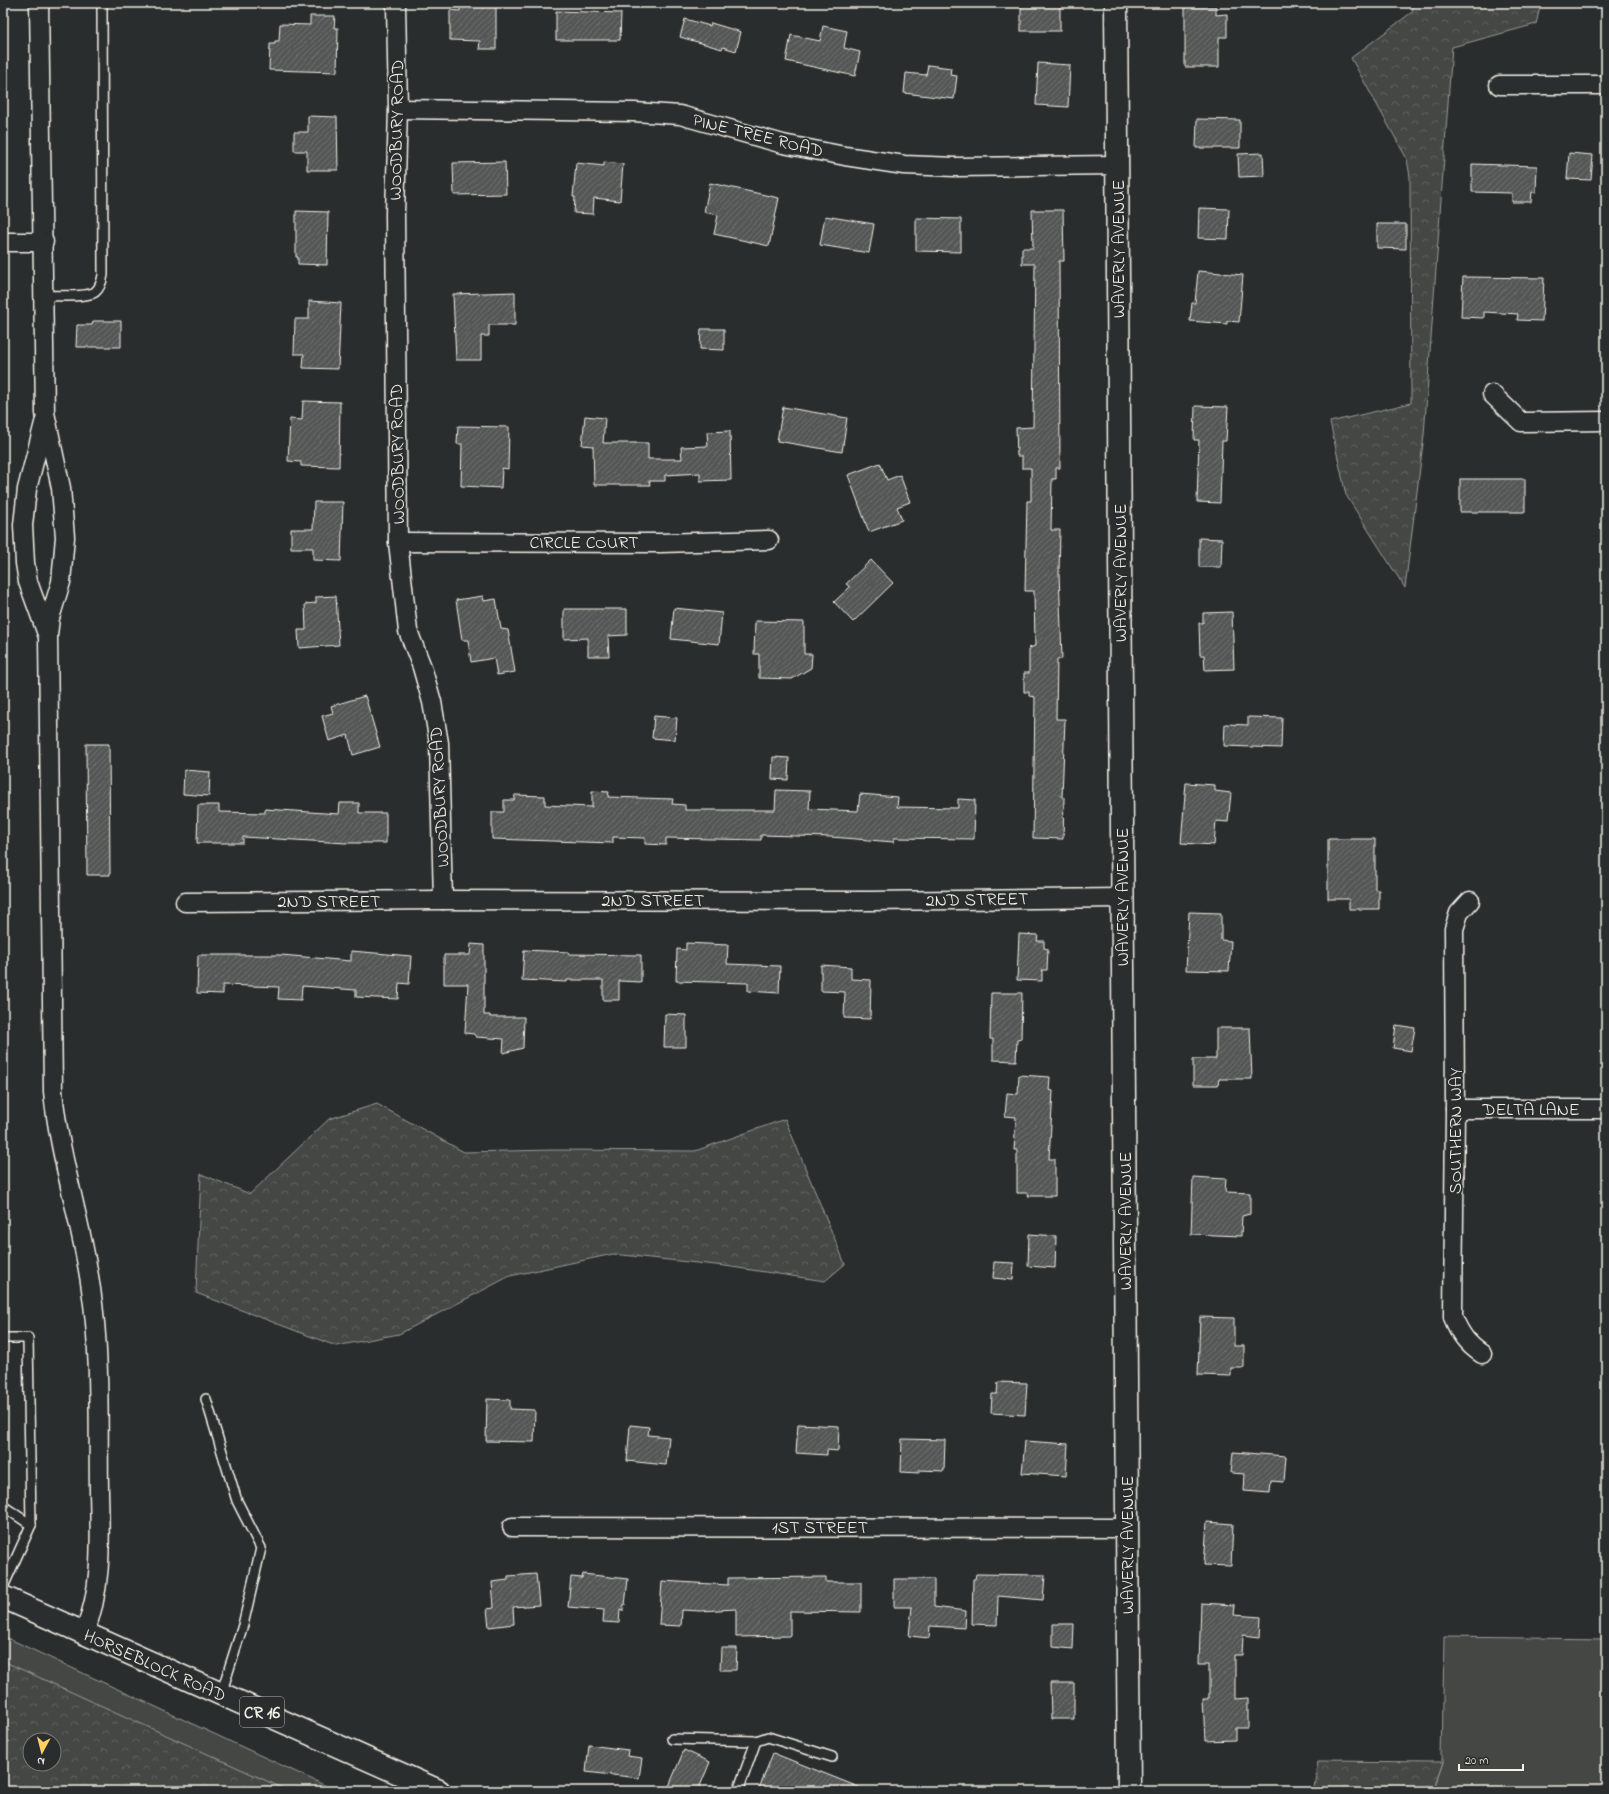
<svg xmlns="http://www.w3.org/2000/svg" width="1609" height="1794" font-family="'Indie Flower',sans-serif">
  <defs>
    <pattern id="forest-crowns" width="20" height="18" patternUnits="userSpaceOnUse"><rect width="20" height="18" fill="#444645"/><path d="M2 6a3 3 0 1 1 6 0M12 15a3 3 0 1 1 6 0" fill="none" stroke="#606160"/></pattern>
    <pattern id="building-hatch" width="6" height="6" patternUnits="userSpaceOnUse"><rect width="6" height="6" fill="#555756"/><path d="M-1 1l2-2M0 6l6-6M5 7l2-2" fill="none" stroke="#6e706e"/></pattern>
  </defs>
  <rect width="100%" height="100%" fill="#2a2d2e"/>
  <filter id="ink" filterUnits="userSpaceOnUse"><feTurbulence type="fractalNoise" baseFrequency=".025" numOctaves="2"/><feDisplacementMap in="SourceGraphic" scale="8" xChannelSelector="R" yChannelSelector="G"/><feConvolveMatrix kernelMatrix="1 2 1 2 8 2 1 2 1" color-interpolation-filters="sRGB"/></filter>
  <g filter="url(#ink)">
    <!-- green -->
    <g fill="#444645" stroke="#9c9c96" fill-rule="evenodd">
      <path d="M 3,1636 L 337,1791 L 3,1791 ZM 30,1740 L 54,1740 L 54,1764 L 30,1764 Z"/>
      <path d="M 1444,1637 L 1606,1639 L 1606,1791 L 1432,1791 L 1442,1762 Z"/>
    </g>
    <!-- forest -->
    <g fill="url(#forest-crowns)" stroke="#9c9c96" fill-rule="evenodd">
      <path d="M 1414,3 L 1541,3 L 1536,24 L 1452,47 L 1424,435 L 1405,588 L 1346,495 L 1330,422 L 1411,403 L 1410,177 L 1407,159 L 1351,58 L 1412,12 Z"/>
      <path d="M 377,1104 L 464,1152 L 553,1150 L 695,1151 L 785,1119 L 845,1264 L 825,1281 L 725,1266 L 613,1254 L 510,1276 L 399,1334 L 336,1346 L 196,1293 L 201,1174 L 250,1194 L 329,1119 Z"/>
      <path d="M 3,1661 L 289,1791 L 3,1791 ZM 30,1740 L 54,1740 L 54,1764 L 30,1764 Z"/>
      <path d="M 1318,1761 L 1442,1762 L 1432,1791 L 1313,1791 Z"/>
    </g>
    <!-- building -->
    <g fill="url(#building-hatch)" stroke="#f4f1e8">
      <path d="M 460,3 L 496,3 L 496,49 L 479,49 L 480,41 L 450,40 L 450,10 L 460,11 Z"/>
      <rect x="1021" y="3" width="39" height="28"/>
      <path d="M 1185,6 L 1216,6 L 1216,15 L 1227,14 L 1227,37 L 1219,37 L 1219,67 L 1185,67 Z"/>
      <path d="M 556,11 L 621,13 L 620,40 L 556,40 Z"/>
      <path d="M 310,16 L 335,16 L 334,28 L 338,28 L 337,72 L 269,70 L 270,44 L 275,44 L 275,41 L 279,41 L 280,24 L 310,25 Z"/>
      <path d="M 685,19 L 710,26 L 711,23 L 741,32 L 736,51 L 723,47 L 722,49 L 680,37 Z"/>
      <path d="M 823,26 L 847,31 L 844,48 L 860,52 L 855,76 L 786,61 L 791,35 L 820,41 Z"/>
      <path d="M 1038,63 L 1070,65 L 1068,107 L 1036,105 Z"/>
      <path d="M 928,65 L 951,68 L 950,75 L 957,76 L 954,99 L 904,93 L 906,73 L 926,75 Z"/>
      <path d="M 308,116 L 337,117 L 338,170 L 307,170 L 307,151 L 294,151 L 294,132 L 308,132 Z"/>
      <path d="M 1197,119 L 1240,120 L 1240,148 L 1196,148 Z"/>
      <path d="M 1263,153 L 1264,176 L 1239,177 L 1238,154 Z"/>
      <path d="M 1569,153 L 1593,155 L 1591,180 L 1567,179 Z"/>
      <path d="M 505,162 L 506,194 L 454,195 L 453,163 Z"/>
      <path d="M 604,162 L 623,164 L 620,201 L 594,198 L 593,214 L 574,213 L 575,197 L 573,197 L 576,163 L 604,166 Z"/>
      <path d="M 1472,164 L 1537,166 L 1536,192 L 1532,192 L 1531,202 L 1512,202 L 1512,193 L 1472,192 Z"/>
      <path d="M 710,183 L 779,198 L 769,246 L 714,234 L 718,215 L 704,212 Z"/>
      <path d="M 1199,208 L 1229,209 L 1228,239 L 1198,238 Z"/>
      <path d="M 1032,210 L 1063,210 L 1064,261 L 1059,261 L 1060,468 L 1056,468 L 1056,479 L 1052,479 L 1051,530 L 1060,530 L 1059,572 L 1062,659 L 1057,659 L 1056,719 L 1065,719 L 1062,797 L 1064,797 L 1063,839 L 1033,838 L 1035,697 L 1029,696 L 1029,692 L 1024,692 L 1024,673 L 1029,673 L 1029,648 L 1035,646 L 1034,591 L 1025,591 L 1027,501 L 1031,501 L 1031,468 L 1022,468 L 1022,456 L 1017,456 L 1016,428 L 1033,427 L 1035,264 L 1022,264 L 1022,248 L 1033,248 Z"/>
      <path d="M 296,211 L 328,212 L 327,265 L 298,264 L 298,257 L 296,257 Z"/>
      <path d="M 825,216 L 874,224 L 869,253 L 820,245 Z"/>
      <path d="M 916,218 L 961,219 L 961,252 L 916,251 Z"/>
      <path d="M 1377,224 L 1406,224 L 1406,249 L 1377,248 Z"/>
      <path d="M 1198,271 L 1243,275 L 1239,322 L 1227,321 L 1227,324 L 1190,321 L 1192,303 L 1195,303 Z"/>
      <path d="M 1463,277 L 1544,278 L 1542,321 L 1517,320 L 1518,314 L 1484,312 L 1484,318 L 1461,317 Z"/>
      <path d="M 515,292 L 515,325 L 489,325 L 489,336 L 481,336 L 481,360 L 456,360 L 453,294 Z"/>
      <path d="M 309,301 L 341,303 L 338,369 L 303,368 L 304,354 L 294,354 L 295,319 L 309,319 Z"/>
      <path d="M 93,321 L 121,321 L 121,347 L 76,347 L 77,325 L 92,325 Z"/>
      <path d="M 701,329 L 724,329 L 724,350 L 700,349 Z"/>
      <path d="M 303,401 L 340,402 L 339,467 L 301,466 L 301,462 L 288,461 L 290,419 L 302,420 Z"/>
      <path d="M 1195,406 L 1228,407 L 1226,441 L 1222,441 L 1220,503 L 1197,502 L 1199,440 L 1194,440 Z"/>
      <path d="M 783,407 L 847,418 L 842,452 L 777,441 Z"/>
      <path d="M 585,416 L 605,418 L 603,443 L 648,443 L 648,459 L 682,459 L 681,447 L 708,446 L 707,432 L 730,431 L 731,480 L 700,481 L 700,473 L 665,475 L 665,481 L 649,481 L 650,485 L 594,485 L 593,446 L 582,445 Z"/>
      <path d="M 458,426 L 509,427 L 508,469 L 502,468 L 501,488 L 461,486 L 462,444 L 457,444 Z"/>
      <path d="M 880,463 L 887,480 L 900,475 L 910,502 L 897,507 L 902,520 L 869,532 L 848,475 Z"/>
      <rect x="1460" y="479" width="65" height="33"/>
      <path d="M 314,502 L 343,502 L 341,561 L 313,560 L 313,548 L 291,548 L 291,529 L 313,529 Z"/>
      <path d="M 1199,538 L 1222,539 L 1221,567 L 1199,567 Z"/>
      <path d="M 871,560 L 893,583 L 853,622 L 834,602 L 850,587 L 846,584 Z"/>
      <path d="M 336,596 L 339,645 L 299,648 L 298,630 L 306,630 L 305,604 L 316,603 L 316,597 Z"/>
      <path d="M 483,596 L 484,601 L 496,599 L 501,629 L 508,630 L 515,672 L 497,675 L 494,658 L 471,662 L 468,640 L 462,640 L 456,600 Z"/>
      <path d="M 674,608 L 722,613 L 719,644 L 671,639 Z"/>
      <path d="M 564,609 L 627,609 L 627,635 L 608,636 L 609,656 L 588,656 L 588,638 L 564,639 Z"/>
      <path d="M 1232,612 L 1234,669 L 1205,670 L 1204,655 L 1200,655 L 1199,623 L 1203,623 L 1203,613 Z"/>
      <path d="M 755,621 L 804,622 L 804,654 L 812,654 L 811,668 L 792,679 L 759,678 L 759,654 L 754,654 Z"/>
      <path d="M 365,696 L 380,747 L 353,755 L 348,735 L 329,741 L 322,716 L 333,713 L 331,706 Z"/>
      <path d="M 654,716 L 677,718 L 675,740 L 652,738 Z"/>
      <path d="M 1248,717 L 1282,718 L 1281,748 L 1224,746 L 1225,724 L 1248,725 Z"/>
      <path d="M 86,744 L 109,744 L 110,875 L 87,875 Z"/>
      <path d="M 773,757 L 789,758 L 788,780 L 772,779 Z"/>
      <path d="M 184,770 L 210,772 L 209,796 L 183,794 Z"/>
      <path d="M 1186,783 L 1215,785 L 1215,791 L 1231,793 L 1228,822 L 1216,821 L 1214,845 L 1181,843 Z"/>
      <path d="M 776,790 L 810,791 L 809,809 L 858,811 L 860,794 L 898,797 L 897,807 L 958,808 L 958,799 L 975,800 L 974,839 L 894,838 L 894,842 L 831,837 L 761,835 L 761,840 L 666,838 L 666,845 L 645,844 L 645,838 L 613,837 L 613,843 L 492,839 L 492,812 L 504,812 L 504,800 L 514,800 L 515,795 L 545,796 L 545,805 L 592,807 L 592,791 L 609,792 L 608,797 L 673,799 L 672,804 L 685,805 L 685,810 L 775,810 Z"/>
      <path d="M 340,803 L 359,803 L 359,813 L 386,813 L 386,843 L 346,843 L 243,837 L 243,843 L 197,843 L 198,805 L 219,805 L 219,812 L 265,813 L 265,809 L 339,814 Z"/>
      <path d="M 1328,839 L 1375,839 L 1375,890 L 1379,890 L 1379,909 L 1349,909 L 1349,899 L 1328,899 Z"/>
      <path d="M 1189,912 L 1221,913 L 1221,940 L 1231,941 L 1229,971 L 1186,970 Z"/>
      <path d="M 1019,934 L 1038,935 L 1037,941 L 1044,941 L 1044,948 L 1048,949 L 1047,970 L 1042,970 L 1042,981 L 1017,980 Z"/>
      <path d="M 686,943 L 728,945 L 727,964 L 780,966 L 779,993 L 748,991 L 748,983 L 676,981 L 677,949 L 686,950 Z"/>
      <path d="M 471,944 L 484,945 L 484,1015 L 490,1015 L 490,1017 L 524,1017 L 523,1048 L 503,1053 L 504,1039 L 476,1037 L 474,1034 L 465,1033 L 468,984 L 444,984 L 444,955 L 470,955 Z"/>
      <path d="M 524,950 L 569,952 L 568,954 L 641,955 L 641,982 L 619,981 L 619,1000 L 603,1000 L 603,980 L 567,980 L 567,982 L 522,980 Z"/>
      <path d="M 351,951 L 411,956 L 409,984 L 399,983 L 398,999 L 356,997 L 356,990 L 302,986 L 301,1000 L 278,999 L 279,987 L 223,985 L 223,994 L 197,993 L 198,955 L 281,955 L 351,961 Z"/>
      <path d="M 821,965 L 851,967 L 851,979 L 871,980 L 870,1019 L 844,1018 L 845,992 L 821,991 Z"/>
      <path d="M 991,993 L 1022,993 L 1021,1039 L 1017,1040 L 1016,1061 L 993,1060 L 993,1039 L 990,1039 Z"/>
      <path d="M 665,1014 L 686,1015 L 686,1047 L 664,1047 Z"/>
      <path d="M 1396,1025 L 1415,1028 L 1411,1051 L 1393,1048 Z"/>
      <path d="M 1216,1028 L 1250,1028 L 1252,1079 L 1219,1079 L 1218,1085 L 1193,1085 L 1193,1059 L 1216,1059 Z"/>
      <path d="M 1019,1075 L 1050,1077 L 1049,1090 L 1053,1091 L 1049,1159 L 1055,1159 L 1055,1196 L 1028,1196 L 1028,1193 L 1017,1193 L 1017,1150 L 1014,1150 L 1016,1117 L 1005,1116 L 1007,1093 L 1018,1094 Z"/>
      <path d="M 1193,1177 L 1226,1179 L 1225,1192 L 1250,1193 L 1250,1214 L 1242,1216 L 1241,1236 L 1191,1234 Z"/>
      <path d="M 1029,1234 L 1056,1236 L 1055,1268 L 1028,1266 Z"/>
      <path d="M 994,1262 L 1014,1263 L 1013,1280 L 993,1278 Z"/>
      <path d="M 1200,1317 L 1234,1318 L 1234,1346 L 1244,1346 L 1244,1368 L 1231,1368 L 1231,1376 L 1198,1375 Z"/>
      <path d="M 998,1382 L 1027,1383 L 1025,1415 L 991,1413 L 992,1394 L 997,1394 Z"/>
      <path d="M 487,1399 L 510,1400 L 510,1409 L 535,1410 L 534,1442 L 486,1441 Z"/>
      <path d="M 798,1424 L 839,1426 L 838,1451 L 827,1450 L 827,1455 L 796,1453 Z"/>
      <path d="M 630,1425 L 649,1427 L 648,1435 L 669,1437 L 666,1465 L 627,1461 Z"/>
      <path d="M 902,1439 L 945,1440 L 944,1471 L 919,1470 L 919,1473 L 901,1472 Z"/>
      <path d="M 1025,1441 L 1068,1444 L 1066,1476 L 1022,1473 Z"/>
      <path d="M 1233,1452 L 1286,1456 L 1284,1482 L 1271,1481 L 1270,1493 L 1244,1491 L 1245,1474 L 1231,1473 Z"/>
      <path d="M 1207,1522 L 1233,1524 L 1231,1566 L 1204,1565 Z"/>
      <path d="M 536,1574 L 539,1605 L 513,1607 L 514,1624 L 489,1627 L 487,1609 L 494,1608 L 492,1582 L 508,1580 L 508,1576 Z"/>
      <path d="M 583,1574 L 628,1579 L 625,1605 L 623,1605 L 623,1611 L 620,1610 L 619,1623 L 603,1622 L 604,1610 L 568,1607 L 571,1577 L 582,1578 Z"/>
      <path d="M 976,1574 L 1045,1575 L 1043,1600 L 998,1596 L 997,1625 L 972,1624 L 973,1579 L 975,1579 Z"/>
      <path d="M 826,1577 L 826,1582 L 861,1582 L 861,1612 L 790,1611 L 790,1636 L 736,1637 L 736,1609 L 700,1611 L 682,1610 L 681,1626 L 659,1625 L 662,1581 L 728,1585 L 728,1578 Z"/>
      <path d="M 894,1579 L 934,1579 L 934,1607 L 966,1611 L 965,1628 L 930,1626 L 929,1638 L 909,1636 L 912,1607 L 894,1607 Z"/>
      <path d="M 1201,1603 L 1235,1605 L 1234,1615 L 1261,1617 L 1260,1637 L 1243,1635 L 1242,1655 L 1235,1655 L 1235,1699 L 1248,1698 L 1248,1728 L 1235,1728 L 1235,1740 L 1205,1741 L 1203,1698 L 1209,1698 L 1209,1664 L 1199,1664 Z"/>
      <path d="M 1053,1624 L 1074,1624 L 1073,1649 L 1053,1647 Z"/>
      <path d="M 721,1648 L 737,1648 L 736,1670 L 720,1670 Z"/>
      <path d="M 1050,1683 L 1074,1683 L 1074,1719 L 1051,1719 Z"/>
      <path d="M 589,1745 L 628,1750 L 627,1756 L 642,1758 L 639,1778 L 586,1772 Z"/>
      <path d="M 684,1750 L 710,1762 L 698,1791 L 667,1791 Z"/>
      <path d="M 773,1753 L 866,1790 L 866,1791 L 758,1791 Z"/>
    </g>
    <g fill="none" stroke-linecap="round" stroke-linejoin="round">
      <!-- lane casing -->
      <g stroke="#f4f1e8" stroke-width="12">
        <g id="lane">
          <path d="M 45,296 C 56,295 86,298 95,292 C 100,288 102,281 103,275 L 102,3"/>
          <path d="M 3,1338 L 28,1338 L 31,1525 L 3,1587"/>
          <path d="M 206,1399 L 237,1501 L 261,1548 L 243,1625 L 221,1694"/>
          <path d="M 3,1506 L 31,1525"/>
          <path d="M 672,1739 L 756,1741"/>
          <path d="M 738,1791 L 756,1741 L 768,1737 L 832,1757"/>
        </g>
      </g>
      <!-- street casing -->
      <g stroke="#f4f1e8" stroke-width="21">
        <g id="street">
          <path d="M 39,3 L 45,413 L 61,488 L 65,537 L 61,582 L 50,618 L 48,635 L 53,1091 C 59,1158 82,1222 91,1289 C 101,1355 98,1424 99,1491 C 100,1538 103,1589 84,1633"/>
          <path d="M 396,3 L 398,109 L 395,214 L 398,542 L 408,631 L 422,667 L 432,702 L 439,743 L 443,900"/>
          <path d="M 1499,85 L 1606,85"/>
          <path d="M 398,109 L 634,112 L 680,115 L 783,144 L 845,156 L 904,165 L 955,167 L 1118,165"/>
          <path d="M 3,242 L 44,242"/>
          <path d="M 1492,394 L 1521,422 L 1606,421"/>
          <path d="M 44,423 L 27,489 L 23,525 L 25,563 L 28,582 L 47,634"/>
          <path d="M 398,542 L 660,543 L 769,540"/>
          <path d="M 1470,901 L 1459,913 L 1454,929 L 1455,1109 L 1453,1317 C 1460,1334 1467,1344 1482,1354"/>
          <path d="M 185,902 L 443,900 L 870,901 L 1122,898"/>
          <path d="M 1455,1109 L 1606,1109"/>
          <path d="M 512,1527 L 1127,1528"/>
        </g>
      </g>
      <!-- secondary casing -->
      <g stroke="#f4f1e8" stroke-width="25">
        <path id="secondary" d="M 1116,3 L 1129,1791"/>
      </g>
      <!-- primary casing -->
      <g stroke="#f4f1e8" stroke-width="25">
        <path id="primary" d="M 3,1597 L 439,1791"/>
      </g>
      <!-- lane -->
      <use href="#lane" stroke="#2a2d2e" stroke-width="9"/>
      <!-- street -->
      <use href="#street" stroke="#2a2d2e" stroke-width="18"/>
      <!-- secondary -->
      <use href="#secondary" stroke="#2a2d2e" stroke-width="22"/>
      <!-- primary -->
      <use href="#primary" stroke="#2a2d2e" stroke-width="22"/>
    </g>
  </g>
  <g text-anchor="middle" stroke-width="3.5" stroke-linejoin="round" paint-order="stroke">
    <!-- shield labels -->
    <rect fill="#2a2d2e" stroke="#b7b6b0" stroke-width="1" x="240" y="1697" width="44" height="30" rx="3"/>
    <g font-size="17" font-weight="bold" fill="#f4f1e8">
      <text x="262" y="1718">CR 16</text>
    </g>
    <!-- street labels -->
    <g font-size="18" fill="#f4f1e8" stroke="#2a2d2e">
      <text transform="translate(396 130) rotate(-89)" y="6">WOODBURY ROAD</text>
      <text transform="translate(758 135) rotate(14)" y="6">PINE TREE ROAD</text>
      <text transform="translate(1118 249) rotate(-90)" y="6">WAVERLY AVENUE</text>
      <text transform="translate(397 454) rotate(-91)" y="6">WOODBURY ROAD</text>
      <text x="584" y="548">CIRCLE COURT</text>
      <text transform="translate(1120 573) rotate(-90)" y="6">WAVERLY AVENUE</text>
      <text transform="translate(439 797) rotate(-93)" y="6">WOODBURY ROAD</text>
      <text transform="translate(1122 897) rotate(-90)" y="6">WAVERLY AVENUE</text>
      <text transform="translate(977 899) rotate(-1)" y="6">2ND STREET</text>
      <text x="653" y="906">2ND STREET</text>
      <text x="329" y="907">2ND STREET</text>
      <text x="1531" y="1115">DELTA LANE</text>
      <text transform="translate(1455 1131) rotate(-90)" y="6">SOUTHERN WAY</text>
      <text transform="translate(1125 1221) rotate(-90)" y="6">WAVERLY AVENUE</text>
      <text x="820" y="1533">1ST STREET</text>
      <text transform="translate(1127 1545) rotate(-90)" y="6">WAVERLY AVENUE</text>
      <text transform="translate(155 1665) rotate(24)" y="6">HORSEBLOCK ROAD</text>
    </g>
  </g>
  <!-- margin -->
  <rect width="1609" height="1794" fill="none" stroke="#2a2d2e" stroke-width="16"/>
  <rect x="8" y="8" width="1593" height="1778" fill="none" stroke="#f4f1e8" stroke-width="1.5" filter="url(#ink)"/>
  <!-- north arrow -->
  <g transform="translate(42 1752) rotate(187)"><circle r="19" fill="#2a2d2e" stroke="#7b7b78"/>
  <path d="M0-3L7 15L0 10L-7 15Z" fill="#ffd166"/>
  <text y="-6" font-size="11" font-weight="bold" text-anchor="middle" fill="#f4f1e8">N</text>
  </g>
  <!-- scale -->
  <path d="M1459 1764v6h64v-6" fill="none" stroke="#f4f1e8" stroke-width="2"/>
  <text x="1465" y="1764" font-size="12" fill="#f4f1e8" stroke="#2a2d2e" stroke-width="3" paint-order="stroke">20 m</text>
</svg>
